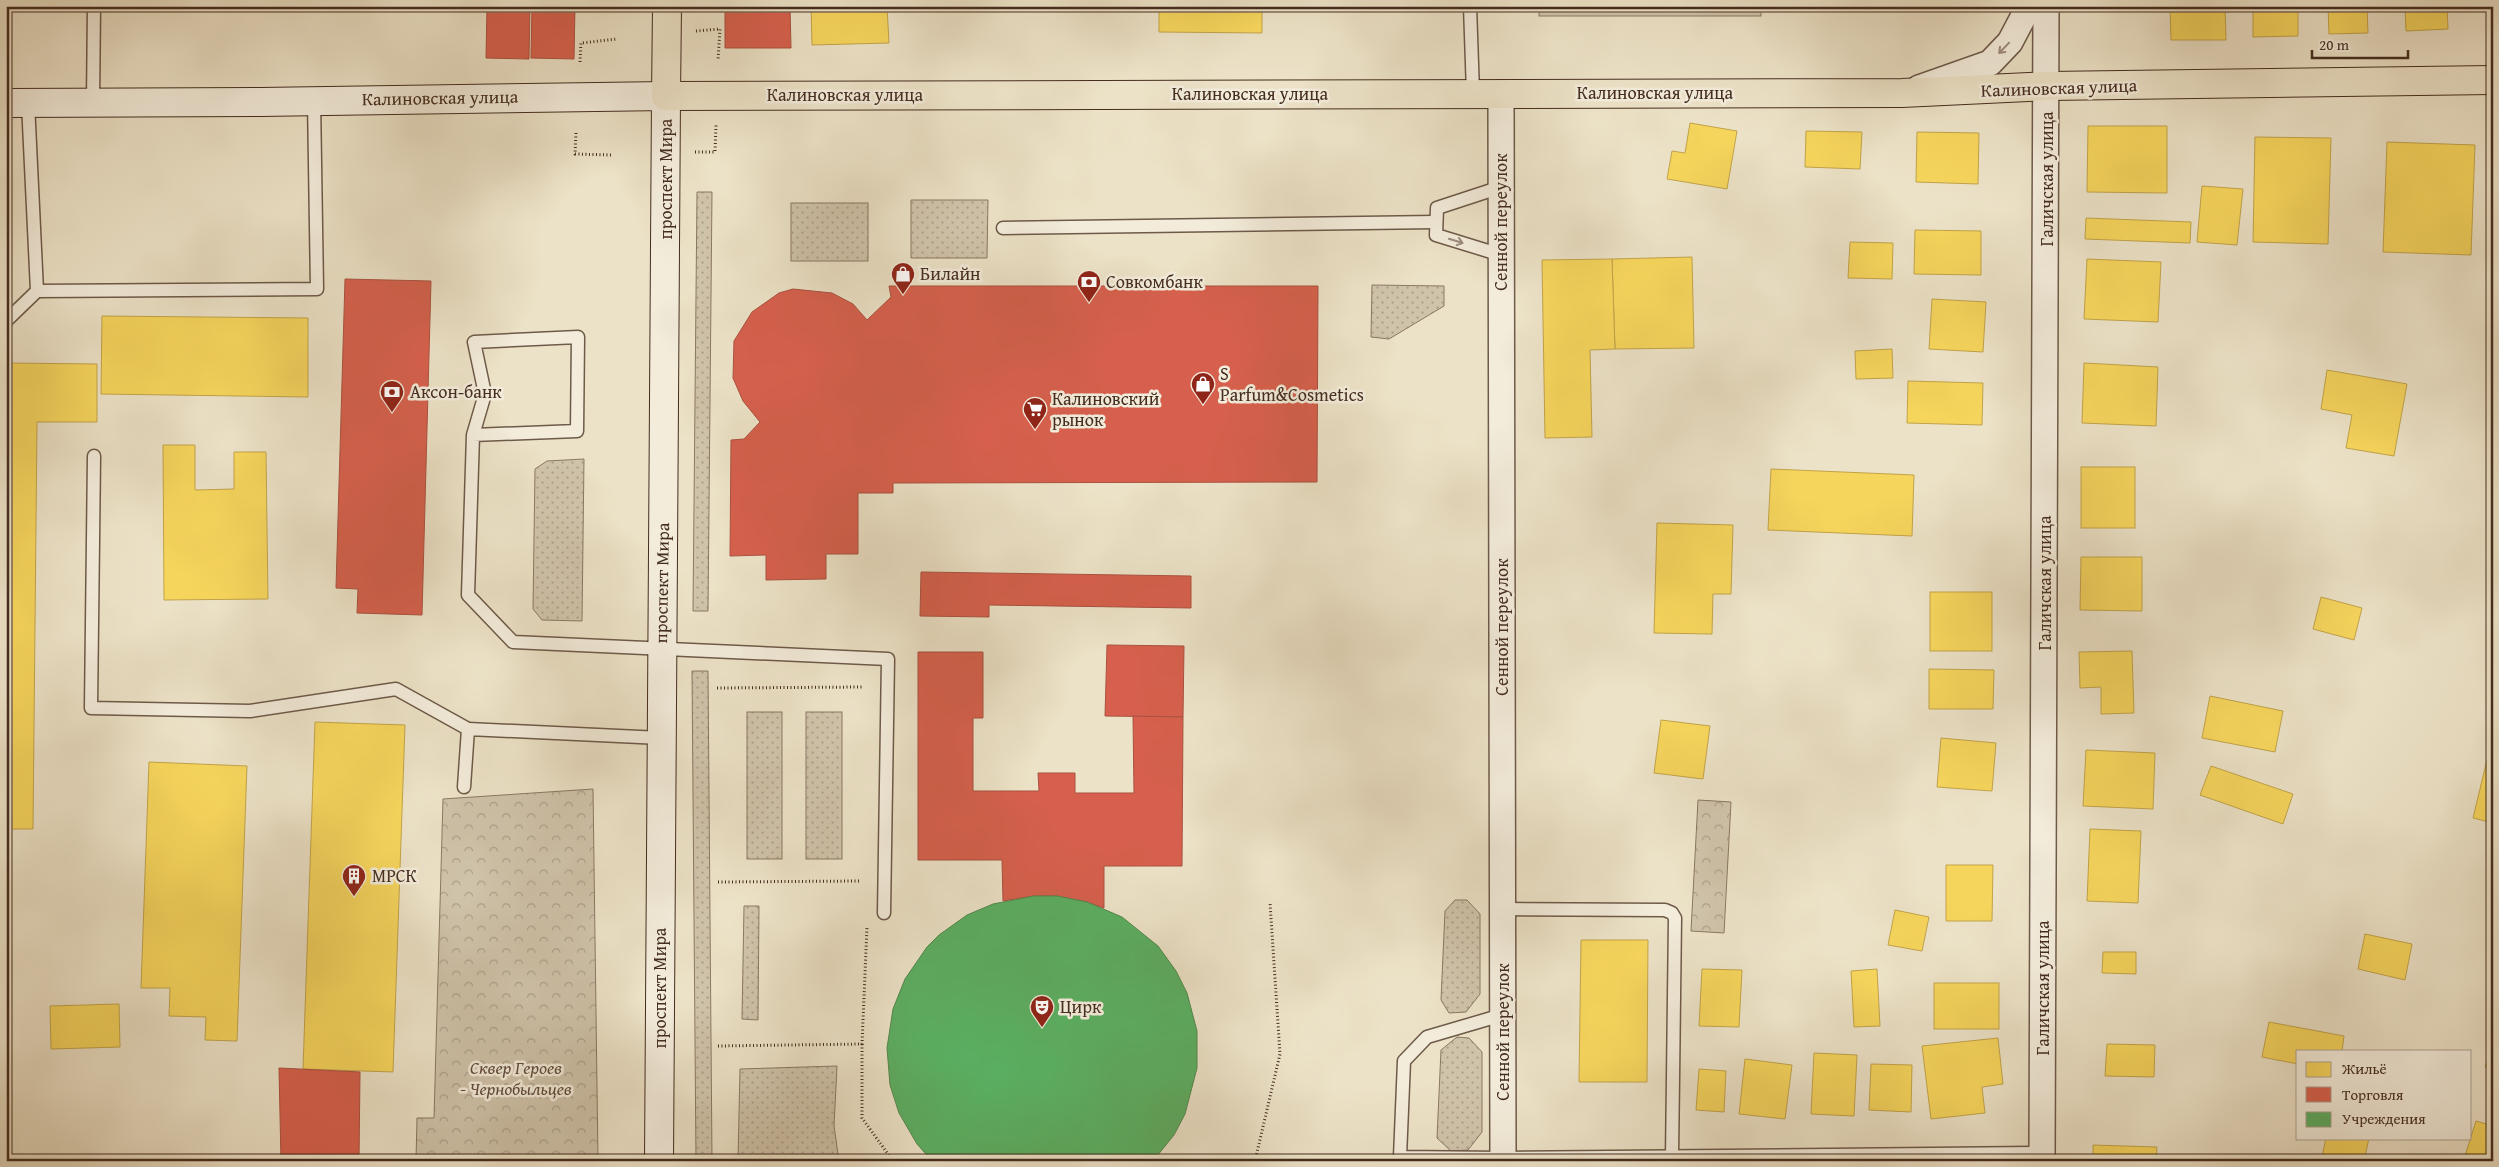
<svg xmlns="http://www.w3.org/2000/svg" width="2499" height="1167" font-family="'Gentium Book Plus',serif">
  <defs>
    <pattern id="grass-dots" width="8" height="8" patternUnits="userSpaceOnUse" patternTransform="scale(1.25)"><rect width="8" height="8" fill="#cfc3aa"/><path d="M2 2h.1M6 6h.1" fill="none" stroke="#aa9f8a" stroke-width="1.8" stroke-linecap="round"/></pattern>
    <pattern id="park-crowns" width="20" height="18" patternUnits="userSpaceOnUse" patternTransform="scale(1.25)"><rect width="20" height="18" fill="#cfc3aa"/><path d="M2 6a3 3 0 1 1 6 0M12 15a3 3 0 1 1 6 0" fill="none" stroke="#aa9f8a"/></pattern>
  </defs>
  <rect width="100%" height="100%" fill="#ece2c7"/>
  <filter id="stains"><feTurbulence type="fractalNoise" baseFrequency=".004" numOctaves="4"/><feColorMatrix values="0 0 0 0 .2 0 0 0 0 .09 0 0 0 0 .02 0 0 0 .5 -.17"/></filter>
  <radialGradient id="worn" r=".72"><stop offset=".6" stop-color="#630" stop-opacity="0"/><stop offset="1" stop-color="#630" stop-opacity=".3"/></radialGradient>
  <!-- grass -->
  <g fill="url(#grass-dots)" stroke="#8a7864">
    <path d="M 697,192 L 712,192 L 708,611 L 693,611 Z"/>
    <path d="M 911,200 L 988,200 L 987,258 L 911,258 Z"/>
    <rect x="791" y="203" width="77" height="58"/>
    <path d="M 1372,285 L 1444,286 L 1444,306 L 1389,339 L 1371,337 Z"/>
    <path d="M 584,459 L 582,621 L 542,620 L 533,609 L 535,469 L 547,461 Z"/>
    <path d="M 692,671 L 708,671 L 712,1161 L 696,1161 Z"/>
    <rect x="747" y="712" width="35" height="147"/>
    <rect x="806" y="712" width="36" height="147"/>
    <path d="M 1455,900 L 1467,900 L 1480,914 L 1480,994 L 1466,1012 L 1449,1013 L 1441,1000 L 1445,911 Z"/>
    <path d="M 744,906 L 759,906 L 758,1020 L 742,1019 Z"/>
    <path d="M 1457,1037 L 1469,1038 L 1482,1052 L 1482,1132 L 1468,1150 L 1451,1151 L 1437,1138 L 1441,1050 Z"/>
    <path d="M 837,1066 L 834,1126 L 839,1161 L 738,1161 L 740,1069 Z"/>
  </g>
  <!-- park -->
  <g fill="url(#park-crowns)" stroke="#8a7864">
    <path d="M 593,789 L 598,1161 L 416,1161 L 417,1118 L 434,1118 L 443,799 Z"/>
    <path d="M 1698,800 L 1731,802 L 1724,933 L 1691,931 Z"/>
  </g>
  <!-- garden -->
  <rect fill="#cfc3aa" stroke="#8a7864" x="1539" y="6" width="222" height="10"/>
  <!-- homes -->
  <g fill="#f6d55c" stroke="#c1a34a">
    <path d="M 811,6 L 887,6 L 889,43 L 812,45 Z"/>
    <path d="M 1159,6 L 1262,6 L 1262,33 L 1159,32 Z"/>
    <path d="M 2170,6 L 2225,6 L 2226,40 L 2171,40 Z"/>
    <path d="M 2253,6 L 2298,6 L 2298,36 L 2253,37 Z"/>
    <path d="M 2328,6 L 2367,6 L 2368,33 L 2329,34 Z"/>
    <path d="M 2405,6 L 2447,6 L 2448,29 L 2406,31 Z"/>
    <path d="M 1690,123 L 1737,131 L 1727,189 L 1667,179 L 1672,151 L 1685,153 Z"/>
    <path d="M 2088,126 L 2167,126 L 2167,193 L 2087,192 Z"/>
    <path d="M 1806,131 L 1862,132 L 1860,169 L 1805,167 Z"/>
    <path d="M 1917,132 L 1979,133 L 1978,184 L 1916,182 Z"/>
    <path d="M 2255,137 L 2331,138 L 2328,244 L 2253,242 Z"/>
    <path d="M 2387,142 L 2475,145 L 2471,255 L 2383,252 Z"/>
    <path d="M 2202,186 L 2243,189 L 2237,245 L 2197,242 Z"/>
    <path d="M 2086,218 L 2191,222 L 2190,243 L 2085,239 Z"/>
    <path d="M 1915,230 L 1981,231 L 1981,275 L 1914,274 Z"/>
    <path d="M 1850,242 L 1893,243 L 1892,279 L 1848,278 Z"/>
    <path d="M 1692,257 L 1694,348 L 1615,349 L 1612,259 Z"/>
    <path d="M 1612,259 L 1615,349 L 1590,350 L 1592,437 L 1545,438 L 1542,260 Z"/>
    <path d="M 2087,259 L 2161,262 L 2158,322 L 2084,319 Z"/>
    <path d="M 1932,299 L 1986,302 L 1983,352 L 1929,349 Z"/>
    <path d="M 102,316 L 308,318 L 308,397 L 101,394 Z"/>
    <path d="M 1892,349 L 1893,378 L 1856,379 L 1855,351 Z"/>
    <path d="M 6,363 L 97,364 L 97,422 L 37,422 L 33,829 L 6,829 Z"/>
    <path d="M 2084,363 L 2158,367 L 2156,426 L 2082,423 Z"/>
    <path d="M 2327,370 L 2407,384 L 2394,456 L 2346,448 L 2352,415 L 2321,409 Z"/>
    <path d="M 1908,381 L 1983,383 L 1982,425 L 1907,423 Z"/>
    <path d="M 163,445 L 195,445 L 195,490 L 234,489 L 234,452 L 266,452 L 268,599 L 164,600 Z"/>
    <rect x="2081" y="467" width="54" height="61"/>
    <path d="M 1771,469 L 1914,475 L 1912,536 L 1768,530 Z"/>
    <path d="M 1657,523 L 1733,525 L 1731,594 L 1713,594 L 1712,634 L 1654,633 Z"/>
    <path d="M 2081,557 L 2142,557 L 2142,611 L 2080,610 Z"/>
    <rect x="1930" y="592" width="62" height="59"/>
    <path d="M 2321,597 L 2362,608 L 2354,640 L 2313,629 Z"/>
    <path d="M 2132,651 L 2134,713 L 2101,714 L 2101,687 L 2080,688 L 2079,652 Z"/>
    <path d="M 1929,669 L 1994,670 L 1993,709 L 1929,709 Z"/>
    <path d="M 2210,696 L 2283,711 L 2275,752 L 2202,738 Z"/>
    <path d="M 1661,720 L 1710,726 L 1703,779 L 1654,773 Z"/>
    <path d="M 315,722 L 405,725 L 393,1072 L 303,1069 Z"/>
    <path d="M 1941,738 L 1996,743 L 1992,791 L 1937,787 Z"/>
    <path d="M 2086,750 L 2155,753 L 2153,809 L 2083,806 Z"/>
    <path d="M 2487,760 L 2493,762 L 2493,823 L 2473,818 Z"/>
    <path d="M 149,762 L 247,766 L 237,1041 L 205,1040 L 206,1017 L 169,1016 L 170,988 L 141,988 Z"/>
    <path d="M 2211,766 L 2293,794 L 2283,824 L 2200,795 Z"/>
    <path d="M 2090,829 L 2141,831 L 2138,903 L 2087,901 Z"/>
    <path d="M 1946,865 L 1993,865 L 1992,921 L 1946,921 Z"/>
    <path d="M 1895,910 L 1929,917 L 1922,951 L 1888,945 Z"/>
    <path d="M 2365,934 L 2412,944 L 2405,980 L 2358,969 Z"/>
    <path d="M 1581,940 L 1648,940 L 1647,1082 L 1579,1082 Z"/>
    <path d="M 2103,952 L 2136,952 L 2136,974 L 2102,973 Z"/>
    <path d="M 1702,969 L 1742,970 L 1739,1027 L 1699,1026 Z"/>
    <path d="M 1877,969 L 1880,1026 L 1854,1027 L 1851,971 Z"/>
    <rect x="1934" y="983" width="65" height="46"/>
    <path d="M 119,1004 L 120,1047 L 51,1049 L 50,1006 Z"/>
    <path d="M 2269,1022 L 2344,1036 L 2342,1051 L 2298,1051 L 2298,1064 L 2262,1057 Z"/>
    <path d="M 1998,1038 L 2003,1084 L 1982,1087 L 1985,1113 L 1931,1119 L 1922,1046 Z"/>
    <path d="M 2493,1043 L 2493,1070 L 2485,1067 Z"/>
    <path d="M 2107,1044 L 2155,1045 L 2154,1077 L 2105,1076 Z"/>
    <path d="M 1814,1053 L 1857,1055 L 1854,1116 L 1811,1114 Z"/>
    <path d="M 1745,1059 L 1792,1065 L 1785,1119 L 1739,1114 Z"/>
    <path d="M 1871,1064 L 1912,1065 L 1911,1112 L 1869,1110 Z"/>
    <path d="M 1699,1069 L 1726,1071 L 1724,1112 L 1696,1110 Z"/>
    <path d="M 2476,1121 L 2493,1126 L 2493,1161 L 2464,1159 Z"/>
    <path d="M 2326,1138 L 2369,1138 L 2364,1161 L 2321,1161 Z"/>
    <path d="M 2093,1145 L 2157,1147 L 2156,1161 L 2093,1161 Z"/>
  </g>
  <!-- shops -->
  <g fill="#d6604d" stroke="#aa513f">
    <path d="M 487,6 L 530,6 L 529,59 L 486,58 Z"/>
    <path d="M 532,6 L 575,6 L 574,59 L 531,58 Z"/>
    <path d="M 725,6 L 790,6 L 791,48 L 725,48 Z"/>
    <path d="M 345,279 L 431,281 L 422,615 L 357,613 L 358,589 L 336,588 Z"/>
    <path d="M 889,286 L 1318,286 L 1317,482 L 893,483 L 893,493 L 858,493 L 858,554 L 826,554 L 826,579 L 766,580 L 766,555 L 730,556 L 731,440 L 744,439 L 760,422 L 743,401 L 733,378 L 734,341 L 752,312 L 779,293 L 793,289 L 832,293 L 853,304 L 867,320 L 891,297 Z"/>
    <path d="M 921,572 L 1191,576 L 1191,608 L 989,605 L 989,617 L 920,616 Z"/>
    <path d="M 1107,645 L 1184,646 L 1183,717 L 1105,716 Z"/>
    <path d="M 918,652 L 983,652 L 983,718 L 973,718 L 973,791 L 1039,791 L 1038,773 L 1075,773 L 1075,793 L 1134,793 L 1133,716 L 1183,717 L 1182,866 L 1104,866 L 1104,908 L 1087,902 L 1057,896 L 1034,896 L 1003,901 L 1002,860 L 918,860 Z"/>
    <path d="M 279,1068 L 360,1072 L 359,1161 L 281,1161 Z"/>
  </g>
  <!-- public -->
  <path fill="#5aae61" stroke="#53874d" d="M 1034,896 L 1057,896 L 1087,902 L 1122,917 L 1158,946 L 1176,971 L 1187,993 L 1197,1031 L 1197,1068 L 1185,1114 L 1174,1135 L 1153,1161 L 932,1161 L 917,1144 L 899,1113 L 890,1085 L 887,1048 L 893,1009 L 905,979 L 927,947 L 939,935 L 967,915 L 993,904 Z"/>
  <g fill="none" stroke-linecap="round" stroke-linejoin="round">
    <!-- service casing -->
    <g stroke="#6e5a49" stroke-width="15">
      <g id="service">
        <path d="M 1470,6 L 1473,93"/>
        <path d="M 93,102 L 94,6"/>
        <path d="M 1501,187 L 1437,208 L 1436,235 L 1501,255"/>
        <path d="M 1003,228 L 1436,222"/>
        <path d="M 37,291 L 317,289 L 314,100"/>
        <path d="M 6,321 L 37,291 L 28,103"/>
        <path d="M 473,435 L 485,394 L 474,342 L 578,337 L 577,431 L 473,435 L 468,595 L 513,642 L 888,659 L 884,913"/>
        <path d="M 94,456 L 91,708 L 250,711 L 396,689 L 468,729"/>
        <path d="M 464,787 L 468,729 L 661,738"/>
        <path d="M 1502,909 L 1665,910 L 1672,913 L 1675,918 L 1672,1157"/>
        <path d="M 1502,1015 L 1427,1037 L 1404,1061 L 1400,1157 L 1503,1158 L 2043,1153"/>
      </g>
    </g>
    <!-- minor casing -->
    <g stroke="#6e5a49" stroke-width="28">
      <g id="minor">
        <path d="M 1919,88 L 1990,63 L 2010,42 L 2029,6"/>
        <path d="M 1501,93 L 1503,1161"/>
        <path d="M 2042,1161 L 2046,6"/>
      </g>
    </g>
    <!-- secondary casing -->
    <g stroke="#442d1f" stroke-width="30">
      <path id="secondary" d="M 6,103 L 260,102 L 666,96 L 659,1161"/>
    </g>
    <!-- primary casing -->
    <g stroke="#442d1f" stroke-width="30">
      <path id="primary" d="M 667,6 L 666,96 L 1902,93 L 2048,86 L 2493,80"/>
    </g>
    <!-- path -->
    <g stroke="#442d1f" stroke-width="3" stroke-dasharray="1 2.5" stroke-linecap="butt">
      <path d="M 696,31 L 720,29 L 718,60"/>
      <path d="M 580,62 L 581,43 L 617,39"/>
      <path d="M 576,133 L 575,154 L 611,155"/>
      <path d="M 695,152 L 715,152 L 716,125"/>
      <path d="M 717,688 L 864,687"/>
      <path d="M 718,882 L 861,881"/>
      <path d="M 862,1044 L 862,1118 L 893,1161"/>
      <path d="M 718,1046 L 862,1044 L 867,927"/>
      <path d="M 1255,1161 L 1280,1054 L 1270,903"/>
    </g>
    <!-- service -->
    <use href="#service" stroke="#f3ecdb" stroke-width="12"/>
    <!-- minor -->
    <use href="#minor" stroke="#f3ecdb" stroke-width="25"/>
    <!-- secondary -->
    <use href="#secondary" stroke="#f3ecdb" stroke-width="28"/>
    <!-- primary -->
    <use href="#primary" stroke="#ece2c7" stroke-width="28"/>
  </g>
  <!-- one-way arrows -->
  <defs><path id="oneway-shaft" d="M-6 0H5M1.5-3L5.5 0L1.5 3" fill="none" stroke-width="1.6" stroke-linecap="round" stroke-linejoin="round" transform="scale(1.25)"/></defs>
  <g stroke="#9c8c7d">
    <use href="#oneway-shaft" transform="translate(2004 48) rotate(134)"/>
    <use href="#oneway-shaft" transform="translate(1456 241) rotate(17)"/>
  </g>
  <!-- icons -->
  <defs>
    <g id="shop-pin" transform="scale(1.25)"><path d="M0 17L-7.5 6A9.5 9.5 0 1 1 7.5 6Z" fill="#8f2418" stroke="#f3ecdb"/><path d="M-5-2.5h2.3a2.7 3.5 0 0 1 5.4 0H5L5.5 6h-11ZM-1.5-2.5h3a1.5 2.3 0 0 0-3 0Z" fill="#fff"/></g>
    <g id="bank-pin" transform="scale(1.25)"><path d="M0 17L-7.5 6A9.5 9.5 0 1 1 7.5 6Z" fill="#8f2418" stroke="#f3ecdb"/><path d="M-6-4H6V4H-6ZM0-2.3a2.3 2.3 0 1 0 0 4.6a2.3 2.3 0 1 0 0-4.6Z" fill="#fff"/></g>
    <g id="supermarket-pin" transform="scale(1.25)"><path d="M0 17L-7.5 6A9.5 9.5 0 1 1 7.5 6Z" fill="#8f2418" stroke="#f3ecdb"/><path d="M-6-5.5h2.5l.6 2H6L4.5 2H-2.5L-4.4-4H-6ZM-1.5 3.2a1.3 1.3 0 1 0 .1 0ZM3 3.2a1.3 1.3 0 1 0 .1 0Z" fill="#fff"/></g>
    <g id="building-pin" transform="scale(1.25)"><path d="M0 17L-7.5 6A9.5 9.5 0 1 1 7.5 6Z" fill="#8f2418" stroke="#f3ecdb"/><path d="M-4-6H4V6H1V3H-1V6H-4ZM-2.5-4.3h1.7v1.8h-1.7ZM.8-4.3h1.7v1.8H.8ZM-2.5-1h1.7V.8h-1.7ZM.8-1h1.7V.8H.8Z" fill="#fff"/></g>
    <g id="theatre-pin" transform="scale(1.25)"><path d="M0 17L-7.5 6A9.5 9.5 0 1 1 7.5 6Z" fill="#8f2418" stroke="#f3ecdb"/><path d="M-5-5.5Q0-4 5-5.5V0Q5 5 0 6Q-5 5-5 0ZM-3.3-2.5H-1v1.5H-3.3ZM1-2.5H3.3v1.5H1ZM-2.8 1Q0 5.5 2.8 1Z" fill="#fff"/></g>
  </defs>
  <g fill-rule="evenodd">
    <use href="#shop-pin" x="903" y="274"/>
    <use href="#bank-pin" x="1089" y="282"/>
    <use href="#shop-pin" x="1203" y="384"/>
    <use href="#bank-pin" x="392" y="392"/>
    <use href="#supermarket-pin" x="1035" y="409"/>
    <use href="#building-pin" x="354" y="876"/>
    <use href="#theatre-pin" x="1042" y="1007"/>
  </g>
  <g text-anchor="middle" stroke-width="5" stroke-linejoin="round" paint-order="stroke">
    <!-- street labels -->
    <g font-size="18" fill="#442d1f" stroke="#f3ecdb">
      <text transform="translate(2059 88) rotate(-2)" y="6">Калиновская улица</text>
      <text x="1655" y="99">Калиновская улица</text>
      <text x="1250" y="100">Калиновская улица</text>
      <text x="845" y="101">Калиновская улица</text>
      <text transform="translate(440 98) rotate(-1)" y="6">Калиновская улица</text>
      <text transform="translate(666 179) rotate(-90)" y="6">проспект Мира</text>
      <text transform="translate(2047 179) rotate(-90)" y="6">Галичская улица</text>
      <text transform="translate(1501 222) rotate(-90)" y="6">Сенной переулок</text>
      <text transform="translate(662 583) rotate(-89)" y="6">проспект Мира</text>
      <text transform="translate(2045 583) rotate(-90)" y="6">Галичская улица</text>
      <text transform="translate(1502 627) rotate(-90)" y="6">Сенной переулок</text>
      <text transform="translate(660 988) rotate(-90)" y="6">проспект Мира</text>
      <text transform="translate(2043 988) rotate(-90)" y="6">Галичская улица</text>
      <text transform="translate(1503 1032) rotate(-90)" y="6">Сенной переулок</text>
    </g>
    <!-- poi labels -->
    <g font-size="18" fill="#442d1f" stroke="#f3ecdb" text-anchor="start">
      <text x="920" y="280">Билайн</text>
      <text x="1106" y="288">Совкомбанк</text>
      <text x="1220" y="380">S<tspan x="1220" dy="21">Parfum&amp;Cosmetics</tspan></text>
      <text x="410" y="398">Аксон-банк</text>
      <text x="1052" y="405">Калиновский<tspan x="1052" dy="21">рынок</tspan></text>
      <text x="372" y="882">МРСК</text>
      <text x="1060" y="1013">Цирк</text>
    </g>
    <!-- park labels -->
    <g font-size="18" font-style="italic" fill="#604b3b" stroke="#f3ecdb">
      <text x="516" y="1074">Сквер Героев<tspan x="516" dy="21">- Чернобыльцев</tspan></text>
    </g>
  </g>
  <!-- margin -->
  <rect width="2499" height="1167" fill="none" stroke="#ece2c7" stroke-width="25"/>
  <rect x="8" y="8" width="2484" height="1152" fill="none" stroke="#442d1f" stroke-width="2.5"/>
  <rect x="12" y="12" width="2474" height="1142" fill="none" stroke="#442d1f"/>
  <!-- legend -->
  <rect x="2296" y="1050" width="175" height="90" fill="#f3ecdb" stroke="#ada090"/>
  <rect x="2306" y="1062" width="25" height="15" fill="#f6d55c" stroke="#ada090"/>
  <text x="2342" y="1074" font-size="15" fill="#442d1f">Жильё</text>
  <rect x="2306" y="1087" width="25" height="15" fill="#d6604d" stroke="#ada090"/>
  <text x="2342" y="1100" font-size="15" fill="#442d1f">Торговля</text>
  <rect x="2306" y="1112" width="25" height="15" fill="#5aae61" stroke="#ada090"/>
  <text x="2342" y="1124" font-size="15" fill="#442d1f">Учреждения</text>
  <!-- scale -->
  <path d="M2312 50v8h96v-8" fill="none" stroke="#442d1f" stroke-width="2.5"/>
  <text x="2319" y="50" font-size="15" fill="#442d1f" stroke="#f3ecdb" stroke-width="4" paint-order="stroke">20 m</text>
  <rect width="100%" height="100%" filter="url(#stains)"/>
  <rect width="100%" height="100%" fill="url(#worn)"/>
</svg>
